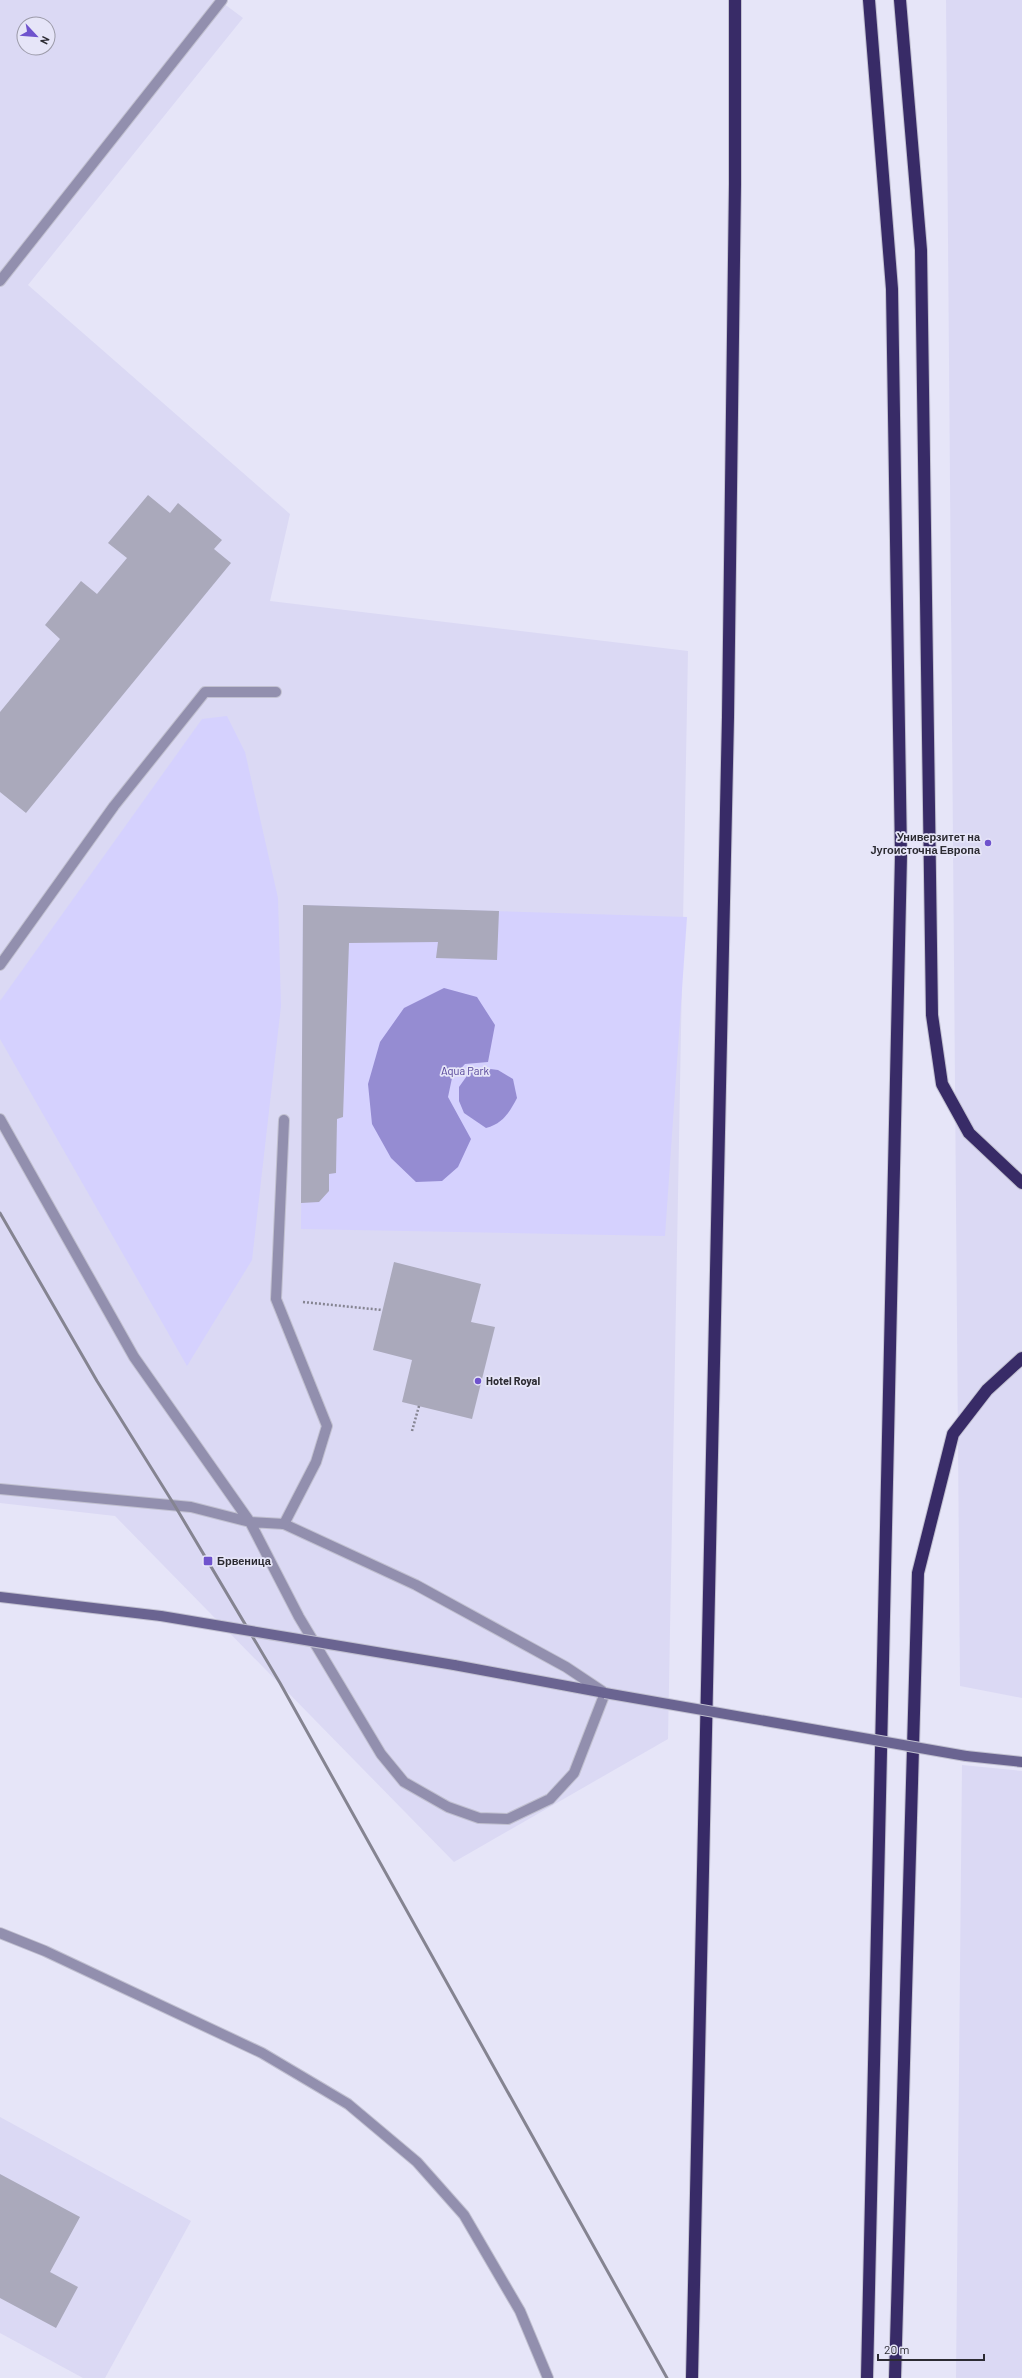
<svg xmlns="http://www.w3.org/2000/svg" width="1022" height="2378" font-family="Barlow,sans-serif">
  <rect width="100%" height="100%" fill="#e6e5f8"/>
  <!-- built -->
  <g fill="#dbd9f4" fill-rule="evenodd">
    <path d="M 0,0 L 219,0 L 243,18 L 28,285 L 290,514 L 270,601 L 688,651 L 668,1739 L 454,1862 L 115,1516 L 0,1503 ZM 24,24 L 48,24 L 48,48 L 24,48 Z"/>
    <path d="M 946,0 L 1022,0 L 1022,1698 L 960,1686 Z"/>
    <path d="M 962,1765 L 1022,1771 L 1022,2378 L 956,2378 Z"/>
    <path d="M 0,2117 L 191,2221 L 105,2378 L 83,2378 L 0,2333 Z"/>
  </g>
  <!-- green -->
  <g fill="#d5d1fe">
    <path d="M 227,716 L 245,752 L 278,898 L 281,1006 L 252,1260 L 187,1366 L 0,1039 L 0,1001 L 202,719 Z"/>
    <path d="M 303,905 L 687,917 L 665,1236 L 301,1229 Z"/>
  </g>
  <!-- water -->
  <g fill="#958cd2">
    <path d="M 444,988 L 477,997 L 495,1025 L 488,1062 L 465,1064 L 452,1078 L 448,1097 L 471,1139 L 458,1167 L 442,1181 L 416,1182 L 391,1158 L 372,1124 L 368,1084 L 380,1042 L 404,1008 Z"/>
    <path d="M 483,1068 L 498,1070 L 513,1079 L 517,1098 C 509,1113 503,1123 486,1128 L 464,1113 L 459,1101 L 459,1087 L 469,1073 Z"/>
  </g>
  <!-- building -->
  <g fill="#aaa9bb">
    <path d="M 148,495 L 170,513 L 178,503 L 222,540 L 214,549 L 231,563 L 26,813 L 0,792 L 0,712 L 60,639 L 45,625 L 81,581 L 97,594 L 127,558 L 108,543 Z"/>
    <path d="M 303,905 L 499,911 L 497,960 L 436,958 L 438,942 L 349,943 L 343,1117 L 337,1119 L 336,1173 L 329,1174 L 329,1191 L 319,1202 L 301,1203 Z"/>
    <path d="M 394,1262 L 481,1284 L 471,1322 L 495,1327 L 472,1419 L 402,1402 L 412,1360 L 373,1350 Z"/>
    <path d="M 0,2174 L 80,2217 L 50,2272 L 78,2287 L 56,2328 L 0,2298 Z"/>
  </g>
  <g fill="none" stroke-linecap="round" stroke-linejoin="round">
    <!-- lane casing -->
    <g stroke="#c1c0d0" stroke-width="12">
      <g id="lane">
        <path d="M 0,281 L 222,0"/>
        <path d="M 0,965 L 114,806 L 205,692 L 276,692"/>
        <path d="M 0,1119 L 134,1357 L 250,1522 L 299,1617 L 381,1754 L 404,1782 L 448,1807 L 479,1818 L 508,1819 L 550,1799 L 574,1773 L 605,1693 L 566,1667 L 416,1585 L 284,1524 L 250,1522 L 191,1507 L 0,1489"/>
        <path d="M 284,1120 L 276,1299 L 327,1426 L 316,1462 L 284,1524"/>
      </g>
    </g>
    <!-- street casing -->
    <g stroke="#c1c0d0" stroke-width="12">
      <path id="street" d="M 0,1933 L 45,1951 L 262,2053 L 348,2104 L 417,2162 L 464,2215 L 520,2311 L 548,2378"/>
    </g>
    <!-- secondary casing -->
    <g stroke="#c1c0d0" stroke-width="12">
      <g id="secondary">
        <path d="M 0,1597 L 161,1616"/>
        <path d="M 454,1665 L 605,1693"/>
        <path d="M 966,1756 L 1022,1762"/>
      </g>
    </g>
    <!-- highway casing -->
    <g stroke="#c1c0d0" stroke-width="14">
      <g id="highway">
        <path d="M 900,0 L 921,250 L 932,1015 L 942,1084 L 969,1133 L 1022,1183"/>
        <path d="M 692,2378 L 728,717 L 735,184 L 735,0"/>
        <path d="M 867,2378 L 901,855 L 892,289 L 869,0"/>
        <path d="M 895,2378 L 918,1573 L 953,1434 L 987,1390 L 1022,1358"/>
      </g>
    </g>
    <!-- path -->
    <g stroke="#858491" stroke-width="2.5" stroke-dasharray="2 2" stroke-linecap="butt">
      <path d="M 303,1302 L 382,1310"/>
      <path d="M 412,1431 L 419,1406"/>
    </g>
    <!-- lane -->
    <use href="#lane" stroke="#928fae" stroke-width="10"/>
    <!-- street -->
    <use href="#street" stroke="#928fae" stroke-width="10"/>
    <!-- secondary -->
    <use href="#secondary" stroke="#6a6491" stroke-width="10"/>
    <!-- highway -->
    <use href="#highway" stroke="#382b67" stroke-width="12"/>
    <!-- rail -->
    <path stroke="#858491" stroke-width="3" d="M 0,1213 L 97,1381 L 175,1506 L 280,1683 L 667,2378"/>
    <!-- secondary-bridge casing -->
    <g stroke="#c1c0d0" stroke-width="12" stroke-linecap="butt">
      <g id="secondary-bridge">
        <path d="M 161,1616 L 454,1665"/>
        <path d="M 605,1693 L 966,1756"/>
      </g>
    </g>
    <!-- secondary-bridge -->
    <use href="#secondary-bridge" stroke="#6a6491" stroke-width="10"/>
  </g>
  <!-- markers -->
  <g fill="#6f53cd" stroke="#e6e5f8" stroke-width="1.5">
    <circle cx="988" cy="843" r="4"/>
    <circle cx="478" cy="1381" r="4"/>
    <rect x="203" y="1556" width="10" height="10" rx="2"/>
  </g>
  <g text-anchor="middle" stroke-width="3.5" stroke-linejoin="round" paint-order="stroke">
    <!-- poi labels -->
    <g font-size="11" font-weight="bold" fill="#2c2b32" stroke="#e6e5f8" text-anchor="start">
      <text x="980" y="841" text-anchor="end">Универзитет на<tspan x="980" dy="13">Југоисточна Европа</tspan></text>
      <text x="486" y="1385">Hotel Royal</text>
      <text x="217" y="1565">Брвеница</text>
    </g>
    <!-- park labels -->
    <g font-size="11" fill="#544397" stroke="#e6e5f8">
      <text x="465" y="1075">Aqua Park</text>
    </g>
  </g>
  <!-- north arrow -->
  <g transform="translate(36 36) rotate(116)"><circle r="19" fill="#e6e5f8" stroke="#9c9ba9"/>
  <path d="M0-3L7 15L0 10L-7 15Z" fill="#6f53cd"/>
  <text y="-6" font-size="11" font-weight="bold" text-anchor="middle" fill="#2c2b32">N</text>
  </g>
  <!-- scale -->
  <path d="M878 2354v6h106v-6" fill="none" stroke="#2c2b32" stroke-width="2"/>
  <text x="884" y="2354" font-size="12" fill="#2c2b32" stroke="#e6e5f8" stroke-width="3" paint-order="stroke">20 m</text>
</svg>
